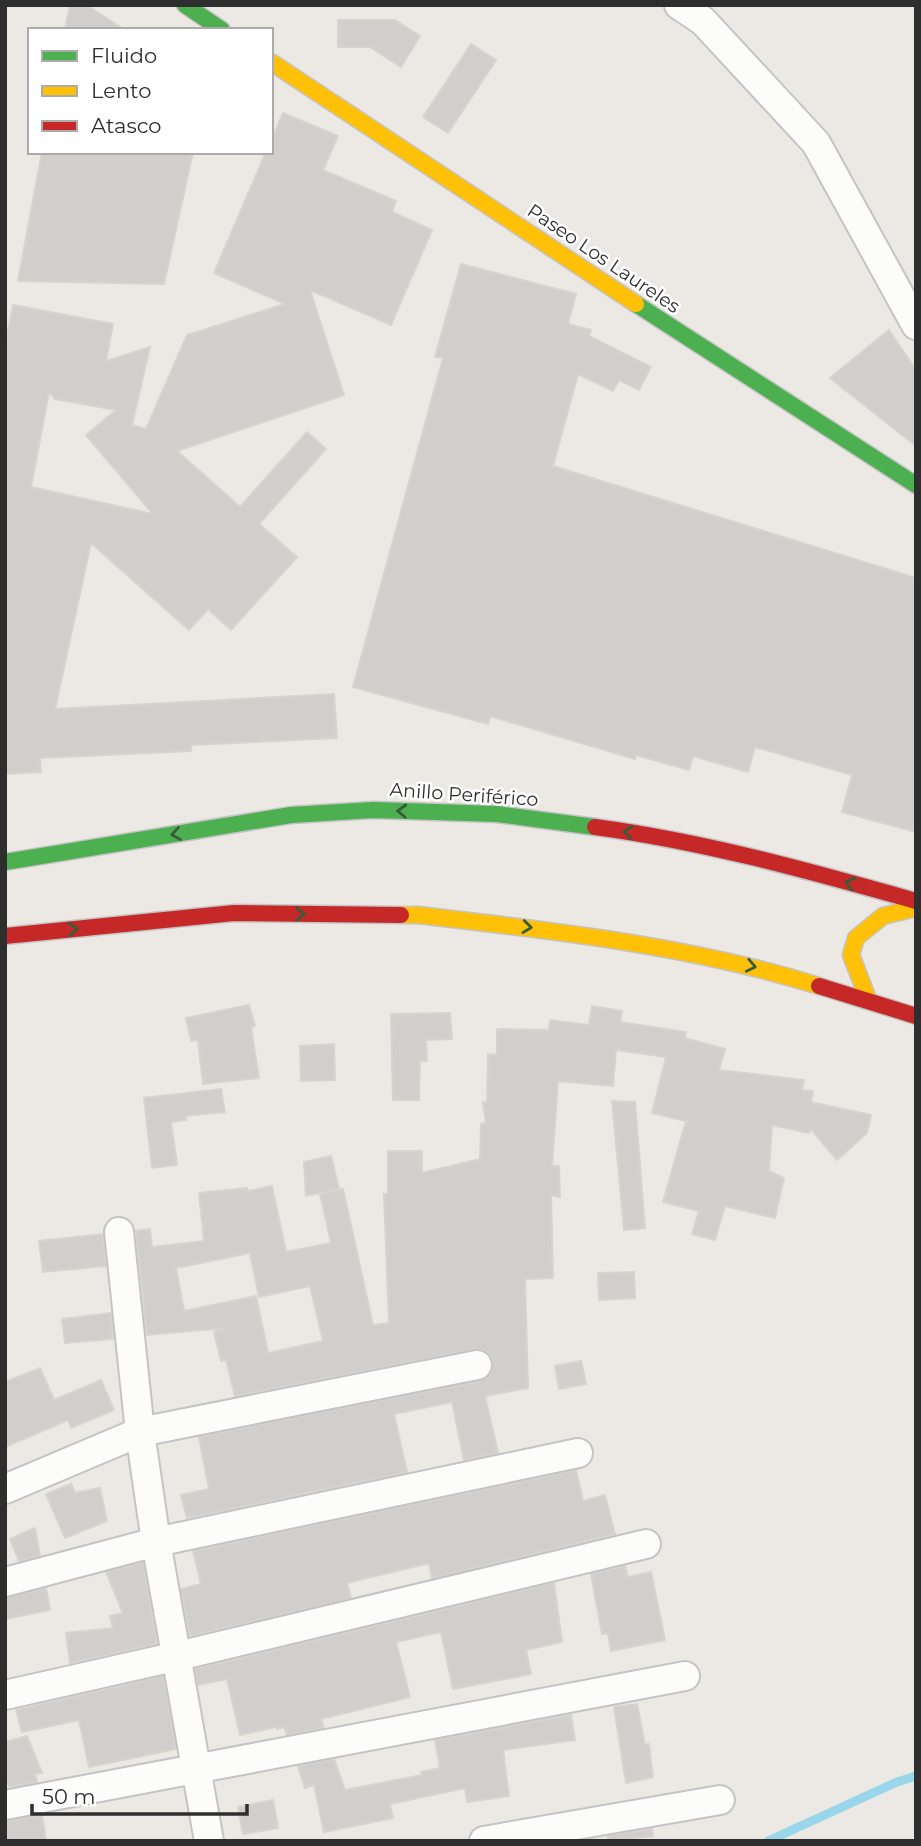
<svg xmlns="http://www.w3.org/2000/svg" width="921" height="1846" font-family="Montserrat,sans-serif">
  <rect width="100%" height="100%" fill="#ece8e4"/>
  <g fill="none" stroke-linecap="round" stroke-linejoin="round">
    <!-- stream -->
    <path stroke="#99d6ec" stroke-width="9" d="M 768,1841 L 897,1782 L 916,1776"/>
  </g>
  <!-- building -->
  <g fill="#d1cecb" stroke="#d7d4d0" stroke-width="2" fill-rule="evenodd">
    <path d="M 70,5 L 86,5 L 125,30 L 65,30 Z"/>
    <path d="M 338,20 L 395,20 L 420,36 L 401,67 L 370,47 L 338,47 Z"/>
    <path d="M 471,44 L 496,60 L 448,133 L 423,117 Z"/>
    <path d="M 283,113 L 338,136 L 323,170 L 396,201 L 392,212 L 432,230 L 391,325 L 310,290 L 344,395 L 177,451 L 240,507 L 307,432 L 326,449 L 259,524 L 297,557 L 231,630 L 208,609 L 189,630 L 91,543 L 55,709 L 334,694 L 337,738 L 191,745 L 191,751 L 40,758 L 41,772 L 5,774 L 5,346 L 13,305 L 113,324 L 106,361 L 150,347 L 132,425 L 146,429 L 187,335 L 285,304 L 214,273 L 266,152 L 271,152 L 271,141 ZM 49,392 L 55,399 L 116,410 L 86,435 L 153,514 L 31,487 Z"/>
    <path d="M 42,152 L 193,152 L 164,284 L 18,281 Z"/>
    <path d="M 461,264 L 576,294 L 568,324 L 591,330 L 589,336 L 651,367 L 639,390 L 619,380 L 613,391 L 578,374 L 553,466 L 916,578 L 916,832 L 842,812 L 852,775 L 755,747 L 748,772 L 693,756 L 689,770 L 636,755 L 635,759 L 490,716 L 488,724 L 353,687 L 443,358 L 435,357 Z"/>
    <path d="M 889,330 L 916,370 L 916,446 L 830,378 Z"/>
    <path d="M 249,1005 L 255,1026 L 251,1027 L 259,1078 L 203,1084 L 198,1040 L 191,1041 L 186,1018 Z"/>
    <path d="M 592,1006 L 622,1011 L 620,1022 L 686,1032 L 685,1038 L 725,1049 L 719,1070 L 804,1080 L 802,1090 L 813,1091 L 811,1102 L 871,1115 L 867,1133 L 837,1160 L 811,1129 L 809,1133 L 772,1125 L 769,1171 L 784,1178 L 775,1218 L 725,1206 L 715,1240 L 692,1234 L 699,1211 L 663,1202 L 686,1121 L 652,1113 L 666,1057 L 616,1050 L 613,1086 L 558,1081 L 552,1166 L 559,1166 L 560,1197 L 551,1195 L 553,1278 L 525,1279 L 528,1388 L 485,1396 L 498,1453 L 464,1460 L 452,1402 L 394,1414 L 407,1472 L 187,1518 L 181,1495 L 209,1489 L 199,1437 L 480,1381 L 488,1377 L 492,1371 L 493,1362 L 489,1354 L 482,1349 L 474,1349 L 235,1396 L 226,1360 L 221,1361 L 214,1332 L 225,1328 L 147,1335 L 136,1231 L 150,1229 L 152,1247 L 204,1241 L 199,1193 L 247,1188 L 248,1191 L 272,1186 L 286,1252 L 331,1243 L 320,1194 L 343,1189 L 373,1325 L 389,1323 L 384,1194 L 388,1194 L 388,1151 L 422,1151 L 422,1173 L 480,1159 L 481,1124 L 486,1123 L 483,1102 L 487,1102 L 488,1054 L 497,1055 L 497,1029 L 549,1030 L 550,1020 L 589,1025 ZM 250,1253 L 259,1297 L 310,1286 L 323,1341 L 268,1353 L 256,1296 L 184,1311 L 176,1268 Z"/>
    <path d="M 450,1013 L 452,1039 L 426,1040 L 427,1061 L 420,1061 L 419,1100 L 393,1100 L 391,1014 Z"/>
    <path d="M 334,1044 L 335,1080 L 301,1081 L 300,1046 Z"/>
    <path d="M 221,1089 L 225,1112 L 185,1116 L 186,1120 L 171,1122 L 177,1165 L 152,1168 L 144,1098 Z"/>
    <path d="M 612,1101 L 635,1102 L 645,1228 L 624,1230 Z"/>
    <path d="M 331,1156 L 339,1189 L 306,1196 L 304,1162 Z"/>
    <path d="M 103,1234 L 106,1266 L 43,1272 L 39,1241 Z"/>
    <path d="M 634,1272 L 635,1298 L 599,1300 L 598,1273 Z"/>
    <path d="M 111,1313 L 113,1339 L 65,1343 L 62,1319 Z"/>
    <path d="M 581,1361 L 586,1384 L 559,1389 L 555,1366 Z"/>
    <path d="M 40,1368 L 54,1400 L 101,1380 L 114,1410 L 71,1428 L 68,1420 L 5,1447 L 5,1382 Z"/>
    <path d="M 576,1470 L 583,1501 L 605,1495 L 615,1534 L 432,1578 L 429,1563 L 347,1583 L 351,1598 L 190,1636 L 181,1589 L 201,1584 L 193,1551 Z"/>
    <path d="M 71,1484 L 75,1493 L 100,1488 L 107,1521 L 65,1538 L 46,1494 Z"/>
    <path d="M 35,1528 L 40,1556 L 19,1561 L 10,1539 Z"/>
    <path d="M 143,1563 L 157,1644 L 70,1663 L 66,1633 L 113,1628 L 110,1616 L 123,1613 L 106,1572 Z"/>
    <path d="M 625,1566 L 628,1577 L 651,1572 L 665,1640 L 611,1651 L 608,1633 L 602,1634 L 591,1574 Z"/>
    <path d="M 554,1583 L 562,1642 L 526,1650 L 531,1674 L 453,1689 L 441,1632 L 396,1642 L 410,1697 L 321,1719 L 324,1728 L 287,1735 L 284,1727 L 277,1729 L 276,1727 L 240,1735 L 227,1679 L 198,1685 L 195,1669 Z"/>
    <path d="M 46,1588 L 50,1610 L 5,1619 L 5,1598 Z"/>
    <path d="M 163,1676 L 176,1749 L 89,1767 L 79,1720 L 22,1732 L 16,1710 Z"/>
    <path d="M 637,1704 L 645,1745 L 649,1744 L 653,1777 L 626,1783 L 614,1707 Z"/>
    <path d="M 571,1715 L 575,1740 L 503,1750 L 509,1796 L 467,1802 L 465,1788 L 390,1804 L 393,1818 L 324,1832 L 314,1785 L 305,1788 L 298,1766 L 334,1759 L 345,1790 L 422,1775 L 421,1772 L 440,1768 L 435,1740 Z"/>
    <path d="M 27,1736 L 42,1773 L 35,1774 L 37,1782 L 10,1787 L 5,1778 L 5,1742 Z"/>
    <path d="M 273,1800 L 278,1828 L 243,1834 L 238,1807 Z"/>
    <path d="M 42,1815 L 46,1841 L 5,1841 L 5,1821 Z"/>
    <path d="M 652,1829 L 653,1836 L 608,1841 L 608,1836 Z"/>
  </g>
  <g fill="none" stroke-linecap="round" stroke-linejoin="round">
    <!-- street casing -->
    <g stroke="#c5c4c5" stroke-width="32">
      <g id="street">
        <path d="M 679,5 L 703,21 L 816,143 L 916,325"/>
        <path d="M 119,1232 L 140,1432 L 156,1542 L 209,1841"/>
        <path d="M 5,1489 L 140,1432 L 477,1365"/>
        <path d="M 5,1582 L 156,1542 L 578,1453"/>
        <path d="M 5,1695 L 178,1656 L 646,1544"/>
        <path d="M 5,1805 L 685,1676"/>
        <path d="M 484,1841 L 720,1800"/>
      </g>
    </g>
    <!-- fast casing -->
    <g stroke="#c5c4c5" stroke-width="19">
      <g id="fast">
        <path d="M 185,5 L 222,30"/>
        <path d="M 636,304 L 916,485"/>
        <path d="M 5,862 L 291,815 L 373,810 L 497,814 L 595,827"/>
      </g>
    </g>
    <!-- slow casing -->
    <g stroke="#c5c4c5" stroke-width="19">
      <g id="slow">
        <path d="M 271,62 L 636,304"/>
        <path d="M 401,915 L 418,915 C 553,931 688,945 819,986"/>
        <path d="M 868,999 L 851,955 L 856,938 L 883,916 L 916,908"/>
      </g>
    </g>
    <!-- jam casing -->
    <g stroke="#c5c4c5" stroke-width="19">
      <g id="jam">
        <path d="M 595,827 C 706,842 809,871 916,901"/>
        <path d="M 5,936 L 234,913 L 401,915"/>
        <path d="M 819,986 L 916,1016"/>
      </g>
    </g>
    <!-- street -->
    <use href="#street" stroke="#fcfcfb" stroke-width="28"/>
    <!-- fast -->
    <use href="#fast" stroke="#4caf50" stroke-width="16"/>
    <!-- slow -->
    <use href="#slow" stroke="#ffc107" stroke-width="16"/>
    <!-- jam -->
    <use href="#jam" stroke="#c62828" stroke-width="16"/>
  </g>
  <!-- one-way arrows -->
  <defs><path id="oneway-chevron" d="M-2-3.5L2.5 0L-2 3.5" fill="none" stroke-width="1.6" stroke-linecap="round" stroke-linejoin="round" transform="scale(1.75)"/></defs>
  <g stroke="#385b3a">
    <use href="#oneway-chevron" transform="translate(402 811) rotate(-178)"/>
    <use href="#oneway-chevron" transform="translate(628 832) rotate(-172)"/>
    <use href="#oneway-chevron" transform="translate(176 834) rotate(171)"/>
    <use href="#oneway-chevron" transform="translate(850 883) rotate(-165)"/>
    <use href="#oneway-chevron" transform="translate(300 914) rotate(1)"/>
    <use href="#oneway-chevron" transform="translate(527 927) rotate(7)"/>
    <use href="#oneway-chevron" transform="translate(73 929) rotate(-6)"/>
    <use href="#oneway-chevron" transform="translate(751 966) rotate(12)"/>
  </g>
  <g text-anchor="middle" stroke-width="5" stroke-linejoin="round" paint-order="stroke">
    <!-- street labels -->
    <g font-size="19" fill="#2e2e2e" stroke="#fff">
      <text transform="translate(604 258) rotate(34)" y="7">Paseo Los Laureles</text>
      <text transform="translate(464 794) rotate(4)" y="7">Anillo Periférico</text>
    </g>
  </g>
  <!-- border -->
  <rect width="921" height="1846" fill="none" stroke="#2e2e2e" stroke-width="14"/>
  <!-- legend -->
  <rect x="28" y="28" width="245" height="126" fill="#ffffff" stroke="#ababab" stroke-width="2"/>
  <rect x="42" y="51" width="35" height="10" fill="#4caf50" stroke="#ababab" stroke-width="2"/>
  <text x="91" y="63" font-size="21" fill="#2e2e2e">Fluido</text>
  <rect x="42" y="86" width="35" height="10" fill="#ffc107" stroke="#ababab" stroke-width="2"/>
  <text x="91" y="98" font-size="21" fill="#2e2e2e">Lento</text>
  <rect x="42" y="121" width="35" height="10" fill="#c62828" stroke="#ababab" stroke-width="2"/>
  <text x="91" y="133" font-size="21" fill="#2e2e2e">Atasco</text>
  <!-- scale -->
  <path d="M32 1804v10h215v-10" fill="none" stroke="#2e2e2e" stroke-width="3.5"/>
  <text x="42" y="1804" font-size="21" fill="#2e2e2e" stroke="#ffffff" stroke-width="5" paint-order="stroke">50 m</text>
</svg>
